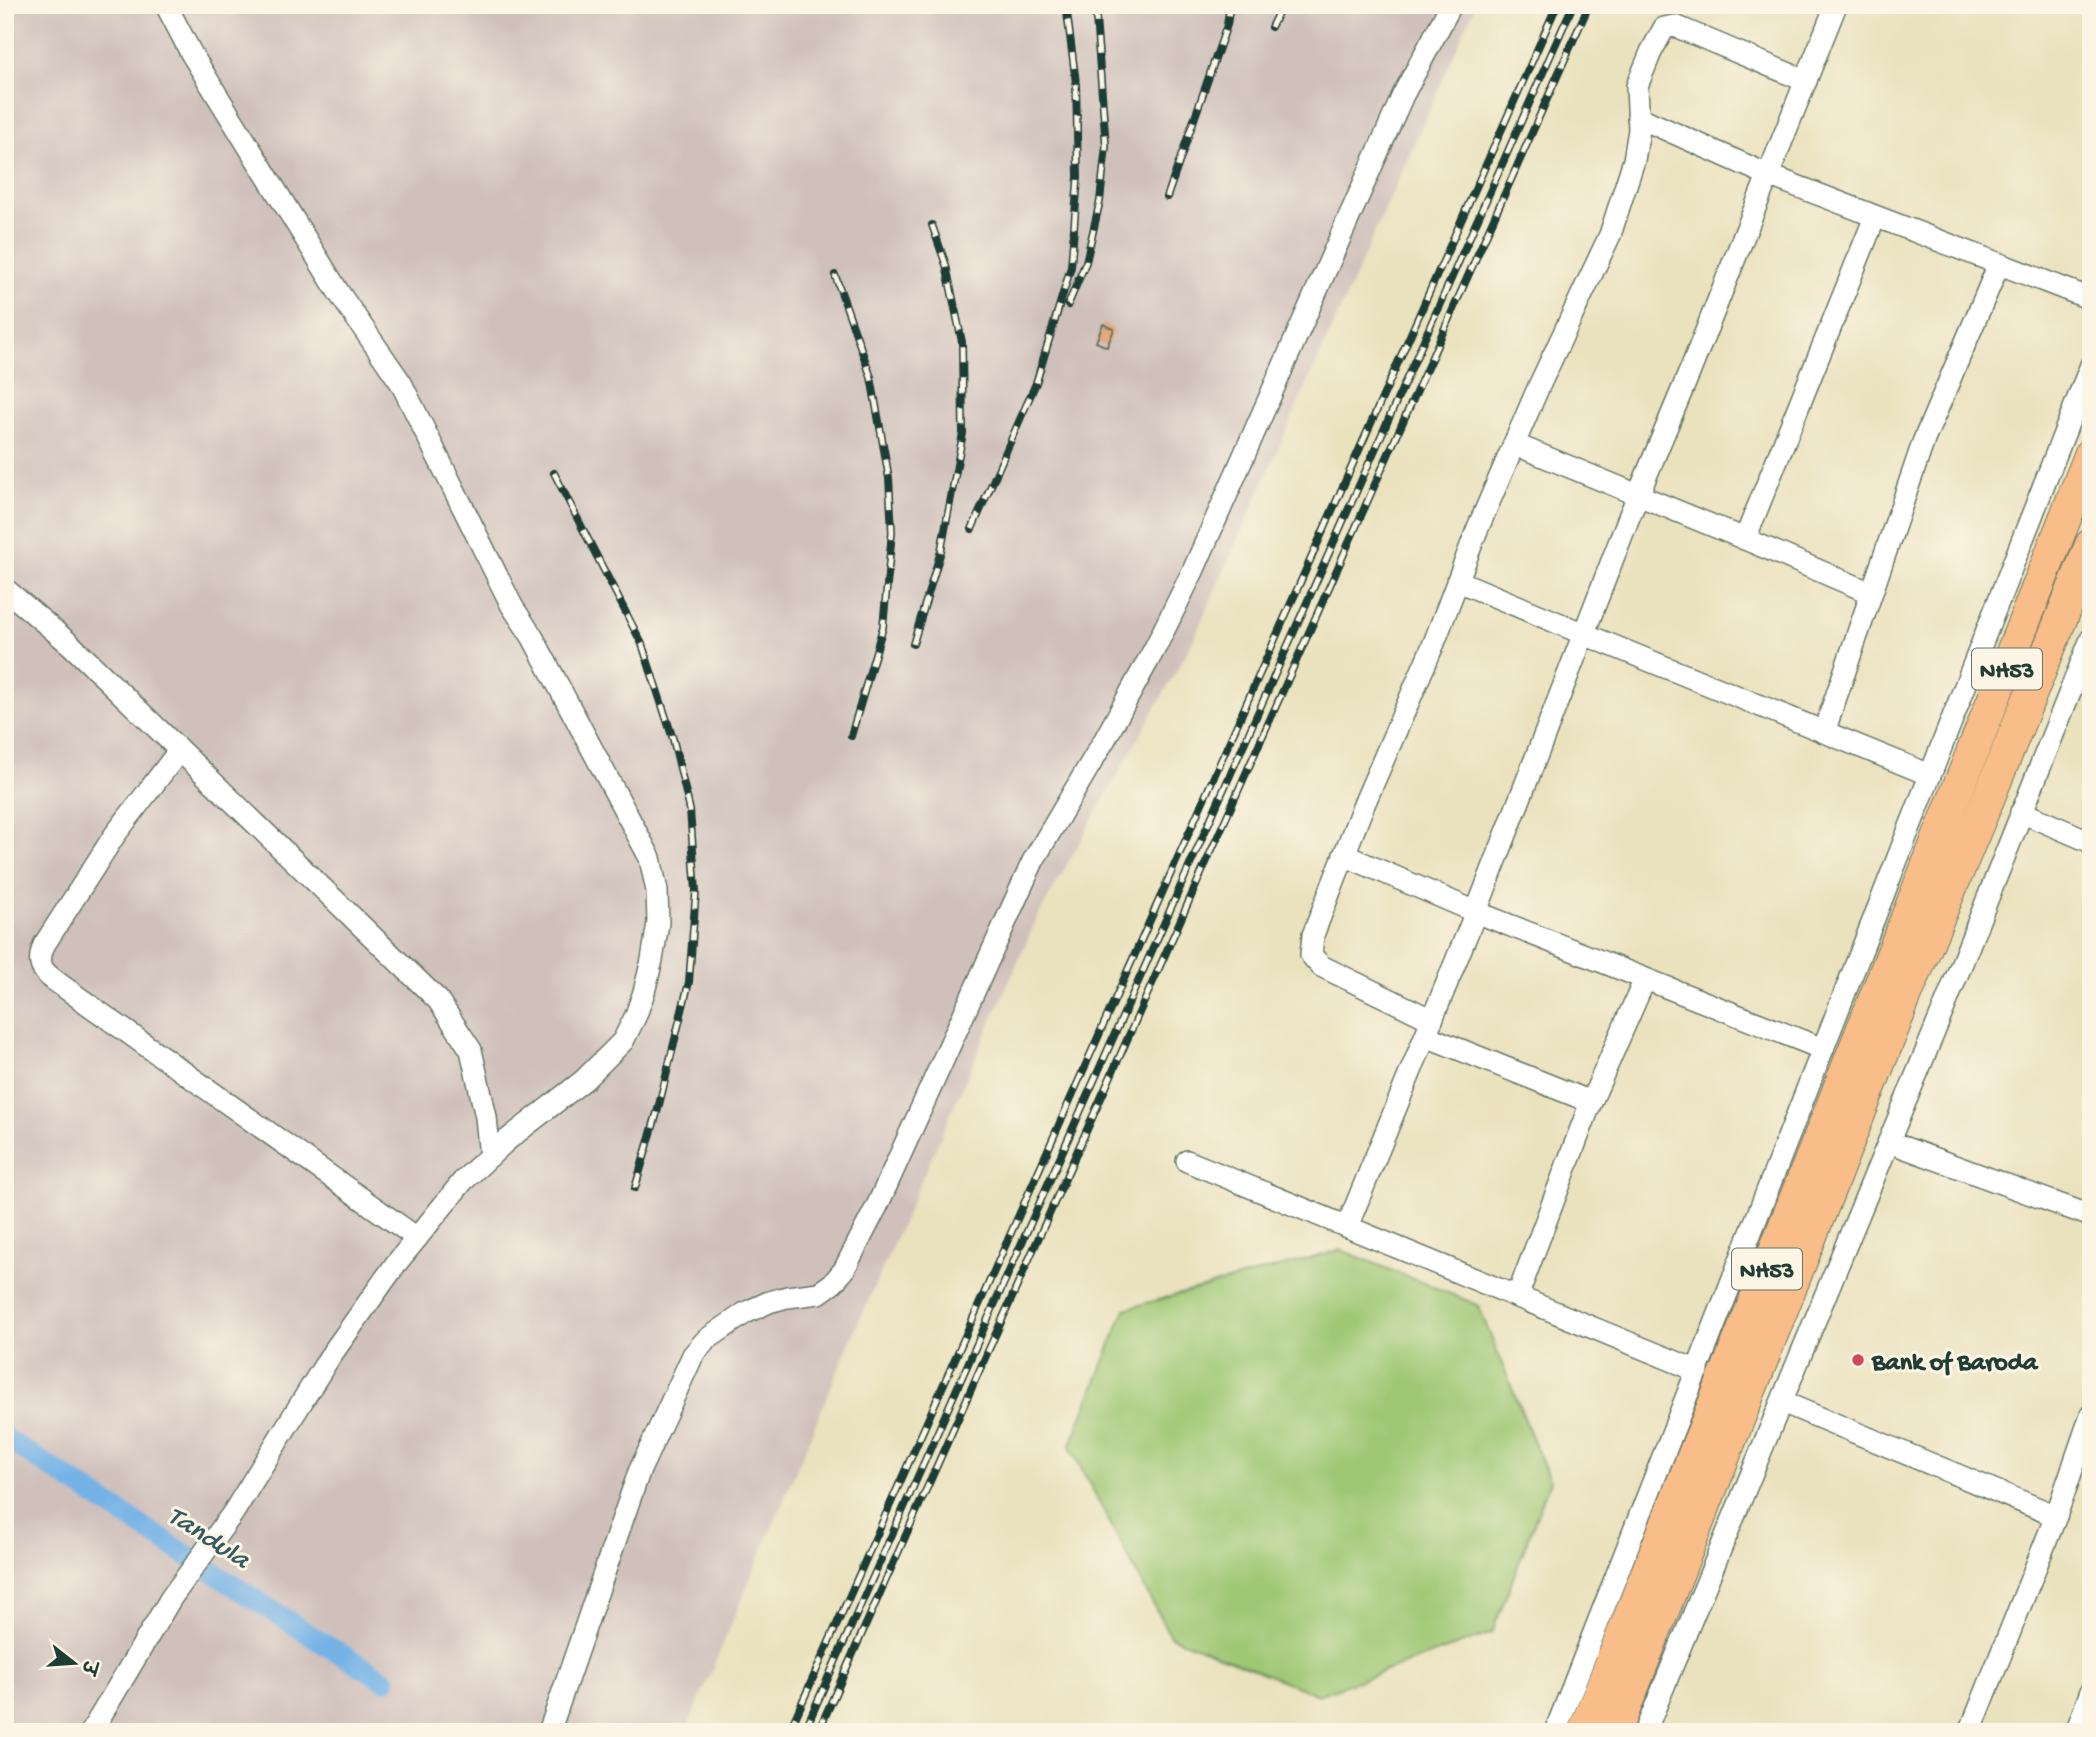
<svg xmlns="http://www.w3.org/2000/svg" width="2096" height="1737" font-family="'Gochi Hand','Playpen Sans Deva',sans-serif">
  <rect width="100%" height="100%" fill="#fcf5e5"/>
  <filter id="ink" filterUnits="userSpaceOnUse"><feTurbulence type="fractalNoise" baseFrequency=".0143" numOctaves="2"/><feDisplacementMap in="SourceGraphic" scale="14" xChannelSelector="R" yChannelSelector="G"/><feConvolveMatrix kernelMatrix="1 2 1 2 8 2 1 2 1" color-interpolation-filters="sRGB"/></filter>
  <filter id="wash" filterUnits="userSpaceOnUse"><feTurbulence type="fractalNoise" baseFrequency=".00686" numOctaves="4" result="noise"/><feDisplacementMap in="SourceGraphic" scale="28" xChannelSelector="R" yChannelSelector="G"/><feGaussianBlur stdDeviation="1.57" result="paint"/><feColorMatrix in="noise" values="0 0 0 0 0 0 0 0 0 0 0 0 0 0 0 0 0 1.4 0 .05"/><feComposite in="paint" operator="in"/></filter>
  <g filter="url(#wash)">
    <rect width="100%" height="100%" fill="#eae1bd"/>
    <!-- industrial -->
    <path fill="#cfc0bb" d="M 5,5 L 1476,5 L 1190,647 L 1038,916 L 852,1337 L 686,1732 L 5,1732 Z"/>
    <!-- green -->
    <path fill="#9fc874" stroke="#5f8254" stroke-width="2" d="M 1341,1250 L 1478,1305 L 1550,1481 L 1492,1633 L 1318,1695 L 1170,1636 L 1070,1447 L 1125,1309 Z"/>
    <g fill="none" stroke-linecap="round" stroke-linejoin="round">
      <!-- canal -->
      <path stroke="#74b2e6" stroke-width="21" d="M 5,1438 L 324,1644 L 385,1680"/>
    </g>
    <g id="blocks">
      <!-- building -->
      <path fill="#e2a16e" d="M 1103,324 L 1114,329 L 1107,347 L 1096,342 Z"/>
    </g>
  </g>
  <g filter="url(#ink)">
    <use href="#blocks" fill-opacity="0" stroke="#667664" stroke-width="2"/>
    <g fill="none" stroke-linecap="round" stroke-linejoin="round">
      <!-- minor casing -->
      <g stroke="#667664" stroke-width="24">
        <g id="minor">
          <path d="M 1638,117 L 1768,175 L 2091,299"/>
          <path d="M 1514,444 L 1745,539 L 1871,593"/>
          <path d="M 1745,539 L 1875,217"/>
          <path d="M 1458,581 L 1584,634 L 1930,775"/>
          <path d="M 5,589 L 71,645 L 438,1000 L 471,1050 L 486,1117 L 490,1156"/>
          <path d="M 1824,732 L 1924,440 L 1999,264"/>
          <path d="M 179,751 L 114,836 L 44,945 C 35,967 44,973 61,985 L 417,1238"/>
          <path d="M 2021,812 L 2091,842"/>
          <path d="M 1344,855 L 1476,912 L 1823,1049"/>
          <path d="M 1432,1020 L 1321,966 L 1311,955 L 1313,935 L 1362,809 L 1434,643 L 1477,530 L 1539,386 L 1610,235 L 1634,160 L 1639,130 L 1637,86 L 1651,52 L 1664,28 L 1675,26 L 1806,81"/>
          <path d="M 1426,1036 L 1591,1102"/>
          <path d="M 1889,1142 L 2091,1216"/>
          <path d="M 1187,1161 L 1698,1371"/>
          <path d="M 1347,1227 L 1476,912 L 1629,517 L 1690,371 L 1836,5"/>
          <path d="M 1517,1297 L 1591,1102 L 1645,979"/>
          <path d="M 1782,1402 L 2056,1516"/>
          <path d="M 91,1732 L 171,1598 L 233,1513 L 329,1358 L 395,1265 L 463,1181 L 506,1141 L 584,1080 L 623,1041 L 636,1015 L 644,992 L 652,960 L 658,923 L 657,891 L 650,858 L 533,638 L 512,606 L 401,383 L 339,293 L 191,53 L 166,5"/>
          <path d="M 549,1732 L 639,1472 L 693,1355 L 706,1340 L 745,1313 L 769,1302 L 787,1297 L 819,1293 L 833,1283 L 844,1270 L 878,1204 L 1033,861 L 1105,739 L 1156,646 L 1193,571 L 1403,95 L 1451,5"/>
          <path d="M 1555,1732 C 1737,1278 1910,820 2091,365"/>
          <path d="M 1645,1732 L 1946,1003 L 2091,639"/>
          <path d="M 1970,1732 L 2056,1516 L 2091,1415"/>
          <path d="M 2076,1732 L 2091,1691"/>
        </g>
      </g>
      <!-- highway casing -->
      <g stroke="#667664" stroke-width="34">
        <g id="highway">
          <path d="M 1584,1732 L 2091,453"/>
          <path d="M 1615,1732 L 1908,990 L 1989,797 L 2091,545"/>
        </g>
      </g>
      <!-- minor -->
      <use href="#minor" stroke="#fff" stroke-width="21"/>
      <!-- highway -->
      <use href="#highway" stroke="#f8bd89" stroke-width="32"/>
      <!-- rail casing -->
      <g stroke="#1f3d34" stroke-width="8">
        <g id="rail">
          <path d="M 1271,27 L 1282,5"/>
          <path d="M 1167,197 L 1227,25 L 1230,5"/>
          <path d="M 835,275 L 871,377 L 889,478 L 892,532 L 883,627 L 851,736"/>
          <path d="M 1068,305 L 1086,262 L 1100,201 L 1106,146 L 1095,5"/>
          <path d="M 554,473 L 642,644 L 673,739 L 690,810 L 696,891 L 689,982 L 657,1113 L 635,1188"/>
          <path d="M 972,529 L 1036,383 L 1071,267 L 1078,177 L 1076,83 L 1066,5"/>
          <path d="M 913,644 L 941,551 L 963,433 L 962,342 L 946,265 L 932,225"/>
          <path d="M 789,1732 L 1557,5"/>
          <path d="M 804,1732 L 1573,5"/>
          <path d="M 818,1732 L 1589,5"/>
        </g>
      </g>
      <!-- rail -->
      <use href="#rail" stroke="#fcf5e5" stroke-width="5" stroke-dasharray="16" stroke-linecap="butt"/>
    </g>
  </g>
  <!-- markers -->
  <circle fill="#d1495b" stroke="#fcf5e5" stroke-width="2.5" cx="1858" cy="1360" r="7"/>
  <g text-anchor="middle" stroke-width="6" stroke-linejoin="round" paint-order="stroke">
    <!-- shield labels -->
    <g fill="#fcf5e5" stroke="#617469" stroke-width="2">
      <rect x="1972" y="648.5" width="70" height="41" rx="5"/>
      <rect x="1732" y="1248.5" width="70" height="41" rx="5"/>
    </g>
    <g font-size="24" font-weight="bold" fill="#1f3d34">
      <text x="2007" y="677">NH53</text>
      <text x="1767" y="1277">NH53</text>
    </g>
    <!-- poi labels -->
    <g font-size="26" font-weight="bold" fill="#1f3d34" stroke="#fcf5e5" text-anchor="start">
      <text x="1872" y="1369">Bank of Baroda</text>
    </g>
    <!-- water labels -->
    <g font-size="28" font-style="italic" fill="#345a60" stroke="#fcf5e5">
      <text transform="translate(210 1535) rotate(33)" y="10">Tandula</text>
    </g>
  </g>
  <!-- margin -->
  <rect width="2096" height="1737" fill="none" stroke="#fcf5e5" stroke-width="28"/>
  <!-- north arrow -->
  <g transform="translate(74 1663) rotate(107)" stroke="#fcf5e5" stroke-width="5" paint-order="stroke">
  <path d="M0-5L12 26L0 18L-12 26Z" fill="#1f3d34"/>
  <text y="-10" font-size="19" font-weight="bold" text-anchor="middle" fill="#1f3d34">उ</text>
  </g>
</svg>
